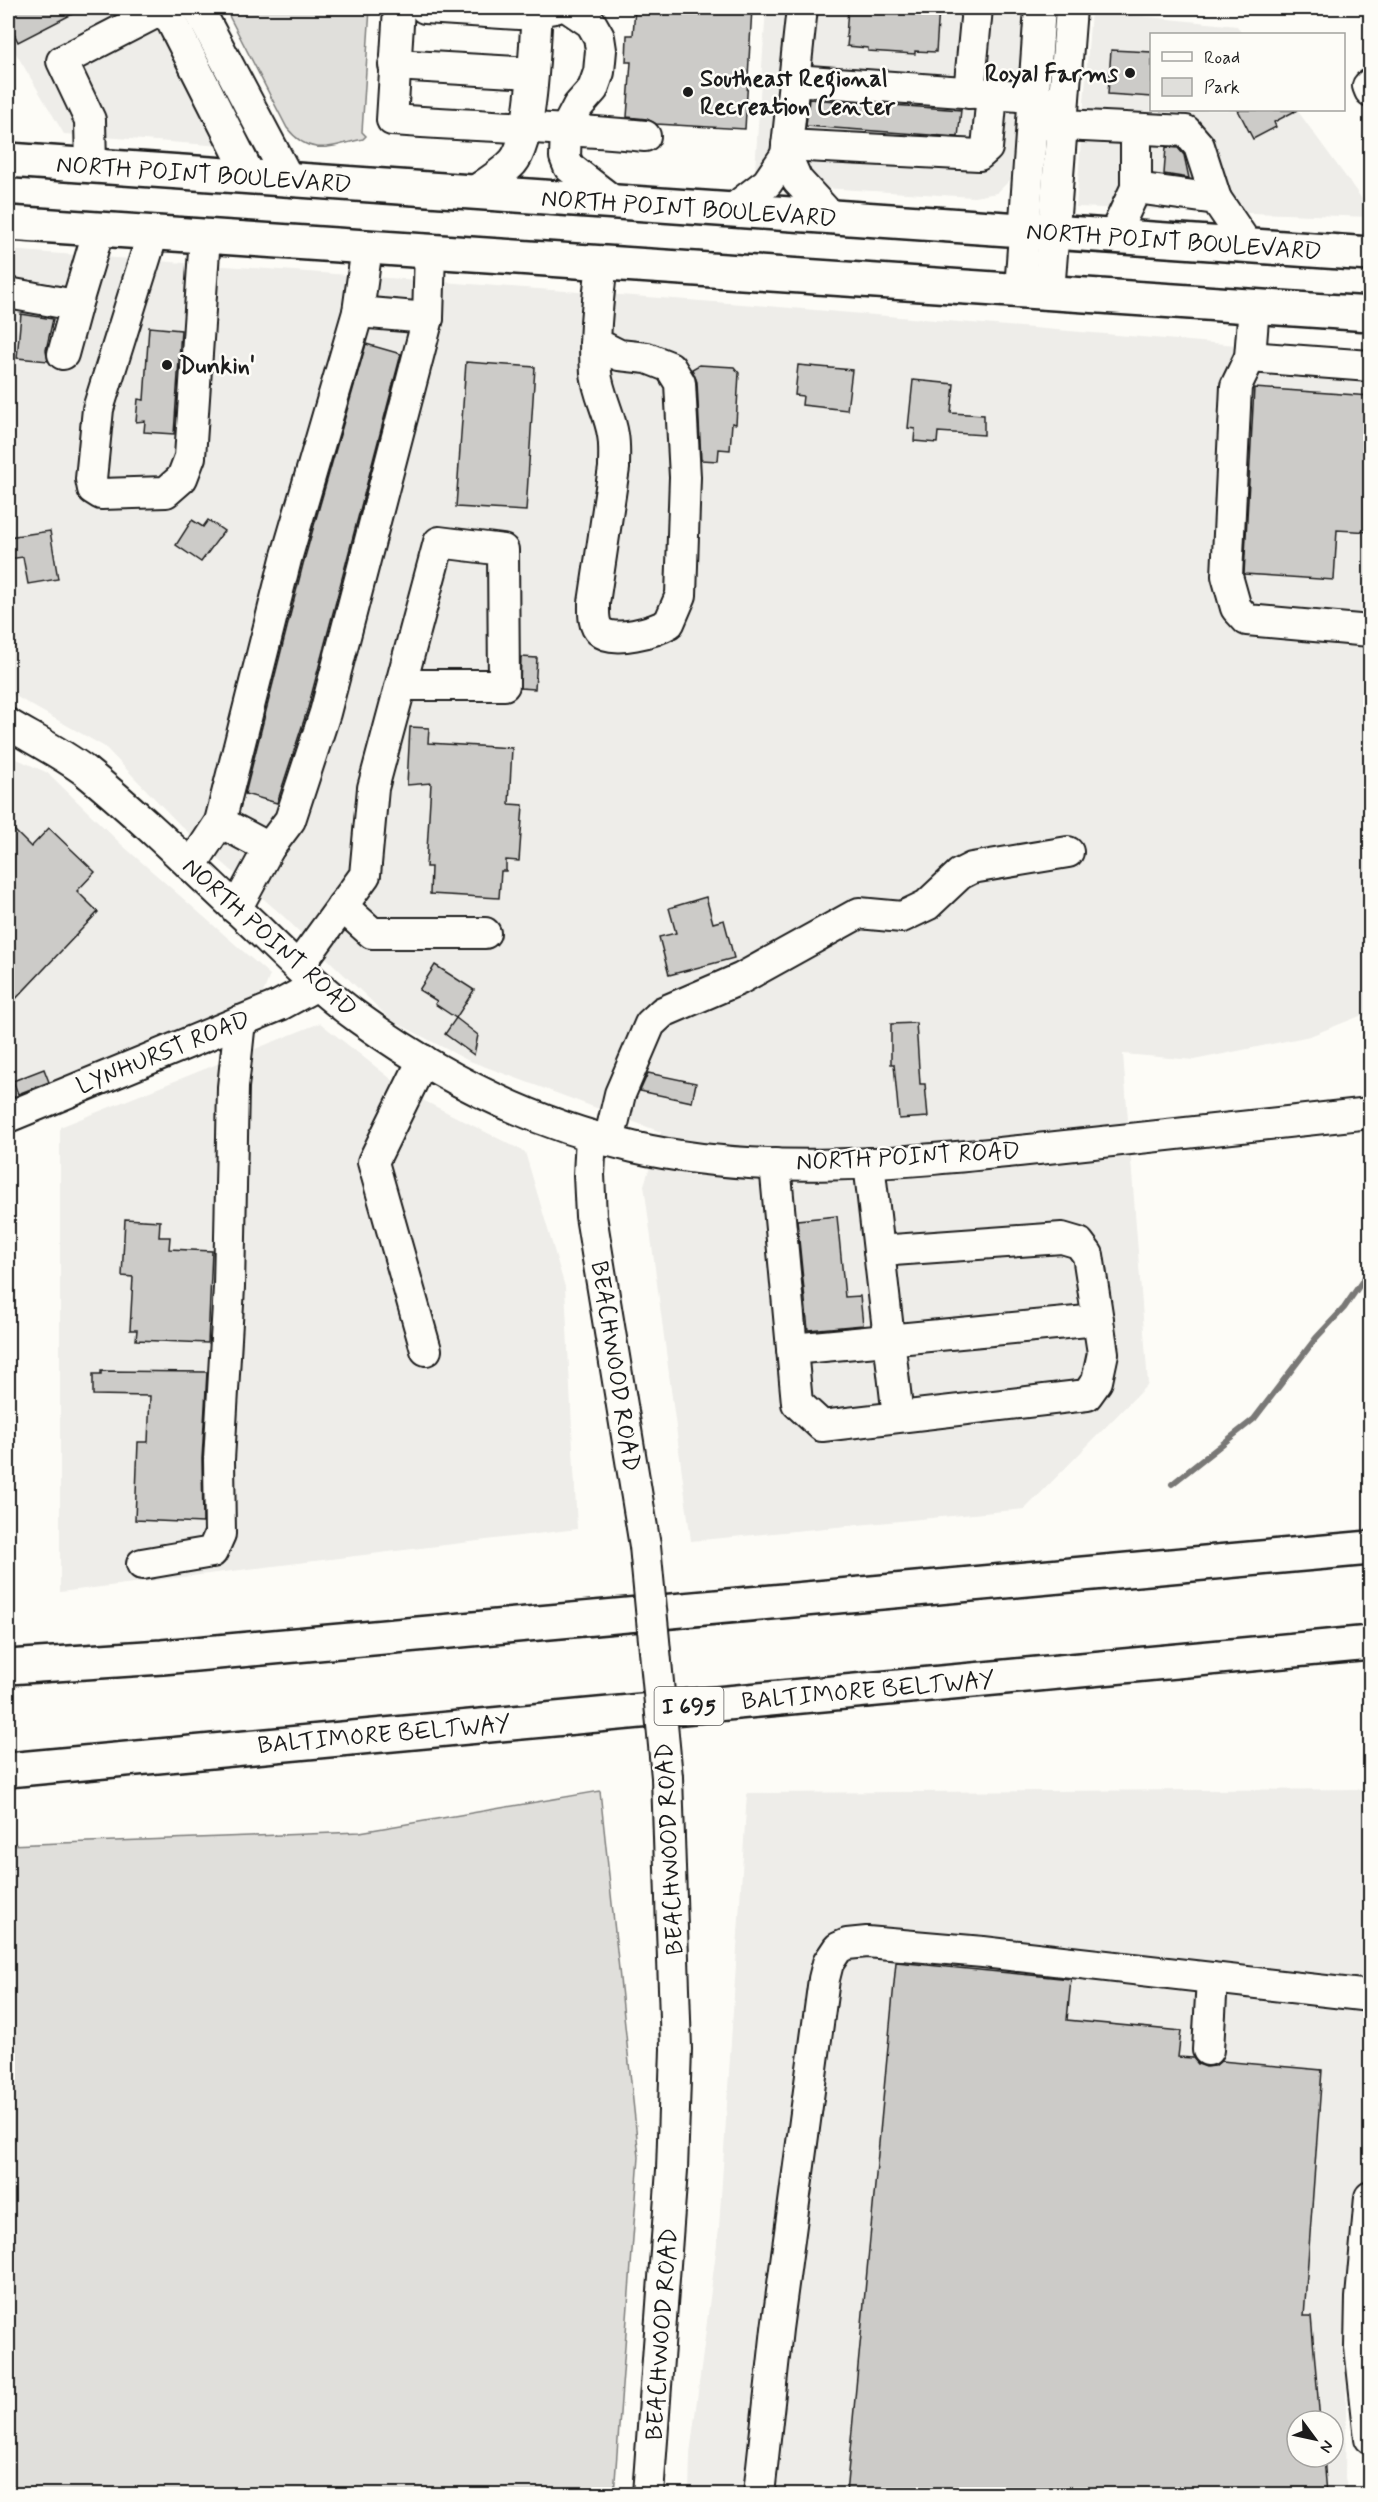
<svg xmlns="http://www.w3.org/2000/svg" width="1378" height="2502" font-family="Mynerve,sans-serif">
  <rect width="100%" height="100%" fill="#fdfcf7"/>
  <filter id="ink" filterUnits="userSpaceOnUse"><feTurbulence type="fractalNoise" baseFrequency=".0167" numOctaves="2"/><feDisplacementMap in="SourceGraphic" scale="12" xChannelSelector="R" yChannelSelector="G"/><feConvolveMatrix kernelMatrix="1 2 1 2 8 2 1 2 1" color-interpolation-filters="sRGB"/></filter>
  <g filter="url(#ink)">
    <!-- built -->
    <g fill="#eeede9" fill-rule="evenodd">
      <path d="M 8,8 L 148,8 L 222,146 L 64,134 L 8,40 Z"/>
      <path d="M 766,8 L 1026,8 L 1010,180 L 997,193 L 974,197 L 754,184 Z"/>
      <path d="M 1091,11 L 1237,26 L 1242,34 L 1152,34 L 1152,110 L 1297,110 L 1370,210 L 1370,217 L 1076,207 Z"/>
      <path d="M 8,250 L 755,305 L 1370,356 L 1370,1012 L 1310,1036 L 1194,1060 L 1123,1054 L 1148,1384 L 1025,1509 L 691,1541 L 644,1185 L 661,1132 L 467,1060 L 391,1020 L 282,915 L 181,826 L 105,747 L 8,692 Z"/>
      <path d="M 8,755 L 48,773 L 122,845 L 270,975 L 260,1001 L 8,1098 Z"/>
      <path d="M 320,1023 L 409,1093 L 525,1152 L 565,1287 L 577,1529 L 60,1592 L 60,1127 Z"/>
      <path d="M 1370,1789 L 1370,2132 L 1348,2290 L 1345,2478 L 1349,2494 L 689,2494 L 690,2454 L 719,2228 L 747,1793 ZM 1297,2421 L 1333,2421 L 1333,2457 L 1297,2457 Z"/>
    </g>
    <!-- green -->
    <g fill="#e0dfdb" stroke="#7e7e7c" stroke-width="1.5">
      <path d="M 225,8 L 370,8 L 362,132 L 366,136 L 363,139 C 330,146 311,158 287,128 Z"/>
      <path d="M 600,1791 L 639,2157 L 614,2494 L 8,2494 L 8,1845 L 360,1832 Z"/>
    </g>
    <g fill="none" stroke-linecap="round" stroke-linejoin="round">
      <!-- stream -->
      <path stroke="#797876" stroke-width="6" d="M 1172,1484 L 1254,1419 L 1316,1338 L 1344,1308 L 1370,1270"/>
    </g>
    <!-- building -->
    <g fill="#cccbc8" stroke="#1c1c1c" stroke-width="1.5">
      <path d="M 8,8 L 84,8 L 18,42 L 8,21 Z"/>
      <path d="M 635,8 L 752,8 L 745,129 L 656,124 L 647,119 L 627,117 L 631,62 L 626,62 L 627,35 L 633,35 Z"/>
      <path d="M 848,8 L 939,8 L 936,52 L 915,51 L 915,54 L 868,51 L 868,48 L 847,46 L 848,37 L 846,37 Z"/>
      <path d="M 1111,50 L 1152,52 L 1152,97 L 1108,94 Z"/>
      <path d="M 809,99 L 961,110 L 958,137 L 806,126 Z"/>
      <path d="M 1238,110 L 1297,110 L 1274,122 L 1276,127 L 1253,139 Z"/>
      <path d="M 1166,147 L 1178,148 L 1184,155 L 1189,178 L 1164,174 Z"/>
      <path d="M 21,314 L 53,319 L 46,350 L 48,361 L 17,358 Z"/>
      <path d="M 149,327 L 181,330 L 174,434 L 144,432 L 145,421 L 136,422 L 138,399 L 144,400 Z"/>
      <path d="M 366,344 L 401,354 L 308,708 L 277,803 L 245,794 L 303,564 Z"/>
      <path d="M 466,362 L 535,367 L 526,511 L 456,507 Z"/>
      <path d="M 699,365 L 734,367 L 739,373 L 736,424 L 732,423 L 730,450 L 719,449 L 718,461 L 701,460 L 697,382 L 692,369 Z"/>
      <path d="M 798,365 L 852,370 L 847,410 L 802,405 L 803,396 L 795,395 Z"/>
      <path d="M 913,380 L 954,384 L 951,413 L 984,415 L 984,435 L 938,432 L 937,443 L 914,441 L 915,429 L 908,428 Z"/>
      <path d="M 1254,388 L 1371,396 L 1371,532 L 1337,530 L 1334,580 L 1244,574 Z"/>
      <path d="M 192,520 L 203,527 L 208,520 L 224,531 L 201,562 L 176,545 Z"/>
      <path d="M 50,531 L 58,579 L 28,584 L 23,557 L 8,559 L 8,537 Z"/>
      <path d="M 521,657 L 537,658 L 535,689 L 520,688 Z"/>
      <path d="M 410,727 L 429,728 L 428,743 L 512,748 L 509,804 L 523,805 L 519,861 L 506,860 L 506,871 L 501,871 L 499,898 L 430,894 L 431,867 L 426,867 L 431,783 L 407,785 Z"/>
      <path d="M 8,824 L 31,847 L 49,828 L 95,872 L 77,891 L 98,912 L 8,1007 Z"/>
      <path d="M 706,897 L 713,923 L 724,920 L 734,958 L 669,975 L 659,937 L 676,933 L 669,908 Z"/>
      <path d="M 435,965 L 474,990 L 456,1018 L 435,1004 L 437,1001 L 419,990 Z"/>
      <path d="M 456,1018 L 478,1035 L 474,1055 L 445,1034 Z"/>
      <path d="M 916,1023 L 920,1084 L 925,1084 L 928,1117 L 899,1119 L 894,1064 L 891,1064 L 891,1024 Z"/>
      <path d="M 44,1069 L 49,1082 L 18,1094 L 13,1081 Z"/>
      <path d="M 648,1073 L 696,1083 L 692,1102 L 640,1091 Z"/>
      <path d="M 837,1216 L 845,1297 L 860,1296 L 863,1325 L 808,1330 L 797,1220 Z"/>
      <path d="M 125,1219 L 160,1221 L 159,1237 L 170,1237 L 169,1249 L 212,1251 L 208,1343 L 136,1340 L 137,1330 L 130,1330 L 133,1277 L 122,1276 Z"/>
      <path d="M 101,1371 L 207,1372 L 202,1459 L 203,1523 L 135,1520 L 138,1442 L 148,1442 L 150,1396 L 93,1395 L 93,1374 L 101,1374 Z"/>
      <path d="M 896,1962 L 1071,1979 L 1067,2020 L 1181,2031 L 1178,2057 L 1193,2058 L 1198,2064 L 1206,2067 L 1215,2066 L 1221,2061 L 1322,2070 L 1304,2316 L 1311,2316 L 1320,2421 L 1297,2421 L 1297,2457 L 1324,2457 L 1327,2494 L 846,2494 Z"/>
    </g>
    <g fill="none" stroke-linecap="round" stroke-linejoin="round">
      <!-- minor casing -->
      <g stroke="#1c1c1c" stroke-width="34">
        <g id="minor">
          <path d="M 165,8 L 251,178"/>
          <path d="M 198,8 L 289,180"/>
          <path d="M 399,8 L 392,120 C 477,126 561,128 645,136"/>
          <path d="M 425,8 L 519,14 L 555,8"/>
          <path d="M 569,8 L 591,23 L 599,37 L 601,50 L 599,72 L 593,89 L 578,106 L 566,129 L 565,157 L 569,167 L 613,201"/>
          <path d="M 802,8 L 786,155 L 797,180 L 832,218"/>
          <path d="M 394,65 L 532,73"/>
          <path d="M 794,80 L 1034,97 L 1052,105"/>
          <path d="M 1370,84 L 1368,86 L 1370,91"/>
          <path d="M 969,93 L 977,8"/>
          <path d="M 1043,124 L 1186,131 L 1199,146 L 1216,199"/>
          <path d="M 1136,129 L 1136,188"/>
          <path d="M 787,145 L 979,155 L 987,148 L 992,94"/>
          <path d="M 91,166 L 90,120 L 62,61 L 165,8"/>
          <path d="M 472,193 C 485,184 502,174 513,162 C 533,139 535,40 537,8"/>
          <path d="M 732,210 L 767,183 L 786,155"/>
          <path d="M 153,233 L 98,409 L 91,479 L 93,489 L 101,494 L 166,492 L 182,478 L 190,457 L 205,236"/>
          <path d="M 1113,237 L 1136,188 L 1216,199 L 1248,246"/>
          <path d="M 1020,290 L 1040,8"/>
          <path d="M 1049,292 L 1071,8"/>
          <path d="M 8,293 L 69,304 L 78,299 L 99,229"/>
          <path d="M 1254,306 L 1250,357 L 1236,386 L 1227,576 L 1236,608 L 1247,620 L 1370,631"/>
          <path d="M 358,312 L 428,318"/>
          <path d="M 595,343 L 619,355 L 647,358 L 670,367 L 680,383 L 685,477 L 681,595 L 669,623 C 656,631 613,644 600,631 C 593,625 594,612 594,603 L 614,468 C 614,457 615,446 613,435 C 610,414 598,394 596,373 C 593,336 598,300 602,263"/>
          <path d="M 63,354 L 78,299"/>
          <path d="M 1250,357 L 1370,366"/>
          <path d="M 8,724 C 33,739 61,753 85,771 C 145,820 201,876 258,929 C 291,961 323,993 360,1019 C 442,1078 534,1124 633,1147 C 768,1178 910,1162 1047,1148 C 1155,1136 1263,1125 1370,1113"/>
          <path d="M 220,822 L 269,848"/>
          <path d="M 191,866 L 220,822 L 286,559 L 358,312 L 367,247"/>
          <path d="M 342,906 L 372,933 L 485,933"/>
          <path d="M 236,909 L 269,848 L 290,820 L 325,713 L 428,318 L 430,251"/>
          <path d="M 298,967 L 365,875 L 373,788 L 439,542 L 503,550 L 504,685 L 401,685"/>
          <path d="M 423,1060 L 373,1162 L 426,1350"/>
          <path d="M 8,1117 L 280,1005 L 317,985"/>
          <path d="M 591,1136 L 589,1175 L 591,1216 L 645,1546"/>
          <path d="M 609,1141 L 620,1094 L 650,1024 L 663,1012 L 740,979 L 859,913 L 902,917 L 927,905 L 960,874 L 972,868 L 1068,852"/>
          <path d="M 869,1163 L 879,1251"/>
          <path d="M 775,1164 L 797,1403 L 822,1426 L 1087,1395 L 1097,1381 L 1103,1353 L 1088,1255 L 1079,1243 L 1062,1238 L 879,1251 L 898,1417"/>
          <path d="M 792,1349 L 1098,1320"/>
          <path d="M 142,1564 L 212,1552 L 220,1534 L 219,1460 L 229,1287 L 233,1087 L 240,1021"/>
          <path d="M 1208,2050 L 1212,1978"/>
          <path d="M 1370,2197 L 1361,2298 L 1360,2347 L 1370,2438"/>
          <path d="M 648,2494 L 672,2170 L 676,2049 L 667,1777"/>
          <path d="M 759,2494 L 777,2329 L 824,1979 L 828,1963 L 838,1948 L 847,1944 L 867,1942 L 983,1952 L 1370,1996"/>
        </g>
      </g>
      <!-- major casing -->
      <g stroke="#1c1c1c" stroke-width="38">
        <g id="major">
          <path d="M 8,160 L 1370,254"/>
          <path d="M 8,223 L 1370,314"/>
        </g>
      </g>
      <!-- highway casing -->
      <g stroke="#1c1c1c" stroke-width="38">
        <g id="highway">
          <path d="M 8,1667 L 162,1657 L 1370,1548"/>
          <path d="M 8,1770 L 1370,1643"/>
        </g>
      </g>
      <!-- minor -->
      <use href="#minor" stroke="#fdfcf7" stroke-width="30"/>
      <!-- major -->
      <use href="#major" stroke="#fdfcf7" stroke-width="33"/>
      <!-- highway -->
      <use href="#highway" stroke="#fdfcf7" stroke-width="33"/>
      <!-- minor-bridge casing -->
      <g stroke="#1c1c1c" stroke-width="34" stroke-linecap="butt">
        <path id="minor-bridge" d="M 645,1546 L 667,1777"/>
      </g>
      <!-- minor-bridge -->
      <use href="#minor-bridge" stroke="#fdfcf7" stroke-width="30"/>
    </g>
  </g>
  <!-- markers -->
  <g fill="#1c1c1c" stroke="#fdfcf7" stroke-width="2">
    <circle cx="1130" cy="73" r="6"/>
    <circle cx="688" cy="92" r="6"/>
    <circle cx="167" cy="365" r="6"/>
  </g>
  <g text-anchor="middle" stroke-width="5" stroke-linejoin="round" paint-order="stroke">
    <!-- shield labels -->
    <rect fill="#fdfcf7" stroke="#605f5e" stroke-width="1.5" x="654.5" y="1687" width="69" height="38" rx="4.5"/>
    <g font-size="22" font-weight="bold" fill="#1c1c1c">
      <text x="689" y="1714">I 695</text>
    </g>
    <!-- poi labels -->
    <g font-size="24" font-weight="bold" fill="#1c1c1c" stroke="#fdfcf7" text-anchor="start">
      <text x="1118" y="81" text-anchor="end">Royal Farms</text>
      <text x="700" y="86">Southeast Regional<tspan x="700" dy="28">Recreation Center</tspan></text>
      <text x="179" y="373">Dunkin'</text>
    </g>
    <!-- street labels -->
    <g font-size="24" fill="#1c1c1c" stroke="#fdfcf7">
      <text transform="translate(204 174) rotate(4)" y="8">NORTH POINT BOULEVARD</text>
      <text transform="translate(689 208) rotate(4)" y="8">NORTH POINT BOULEVARD</text>
      <text transform="translate(1174 241) rotate(4)" y="8">NORTH POINT BOULEVARD</text>
      <text transform="translate(270 937) rotate(42)" y="8">NORTH POINT ROAD</text>
      <text transform="translate(163 1052) rotate(-22)" y="8">LYNHURST ROAD</text>
      <text transform="translate(908 1156) rotate(-3)" y="8">NORTH POINT ROAD</text>
      <text transform="translate(616 1366) rotate(81)" y="8">BEACHWOOD ROAD</text>
      <text transform="translate(868 1690) rotate(-5)" y="8">BALTIMORE BELTWAY</text>
      <text transform="translate(384 1734) rotate(-5)" y="8">BALTIMORE BELTWAY</text>
      <text transform="translate(669 1849) rotate(-93)" y="8">BEACHWOOD ROAD</text>
      <text transform="translate(661 2334) rotate(-86)" y="8">BEACHWOOD ROAD</text>
    </g>
  </g>
  <!-- margin -->
  <rect width="1378" height="2502" fill="none" stroke="#fdfcf7" stroke-width="30"/>
  <rect x="15" y="15" width="1348" height="2472" fill="none" stroke="#1c1c1c" stroke-width="2" filter="url(#ink)"/>
  <!-- legend -->
  <rect x="1150" y="33" width="195" height="78" fill="#fdfcf7" stroke="#a3a29f" stroke-width="1.5"/>
  <rect x="1162" y="52" width="30" height="9" fill="#fdfcf7" stroke="#a3a29f" stroke-width="1.5"/>
  <text x="1204" y="63" font-size="18" fill="#1c1c1c">Road</text>
  <rect x="1162" y="78" width="30" height="18" fill="#e0dfdb" stroke="#a3a29f" stroke-width="1.5"/>
  <text x="1204" y="93" font-size="18" fill="#1c1c1c">Park</text>
  <!-- north arrow -->
  <g transform="translate(1315 2439) rotate(123)"><circle r="28" fill="#fdfcf7" stroke="#a3a29f" stroke-width="1.5"/>
  <path d="M0-4.5L10 22L0 15L-10 22Z" fill="#1c1c1c"/>
  <text y="-9" font-size="16" font-weight="bold" text-anchor="middle" fill="#1c1c1c">N</text>
  </g>
</svg>
